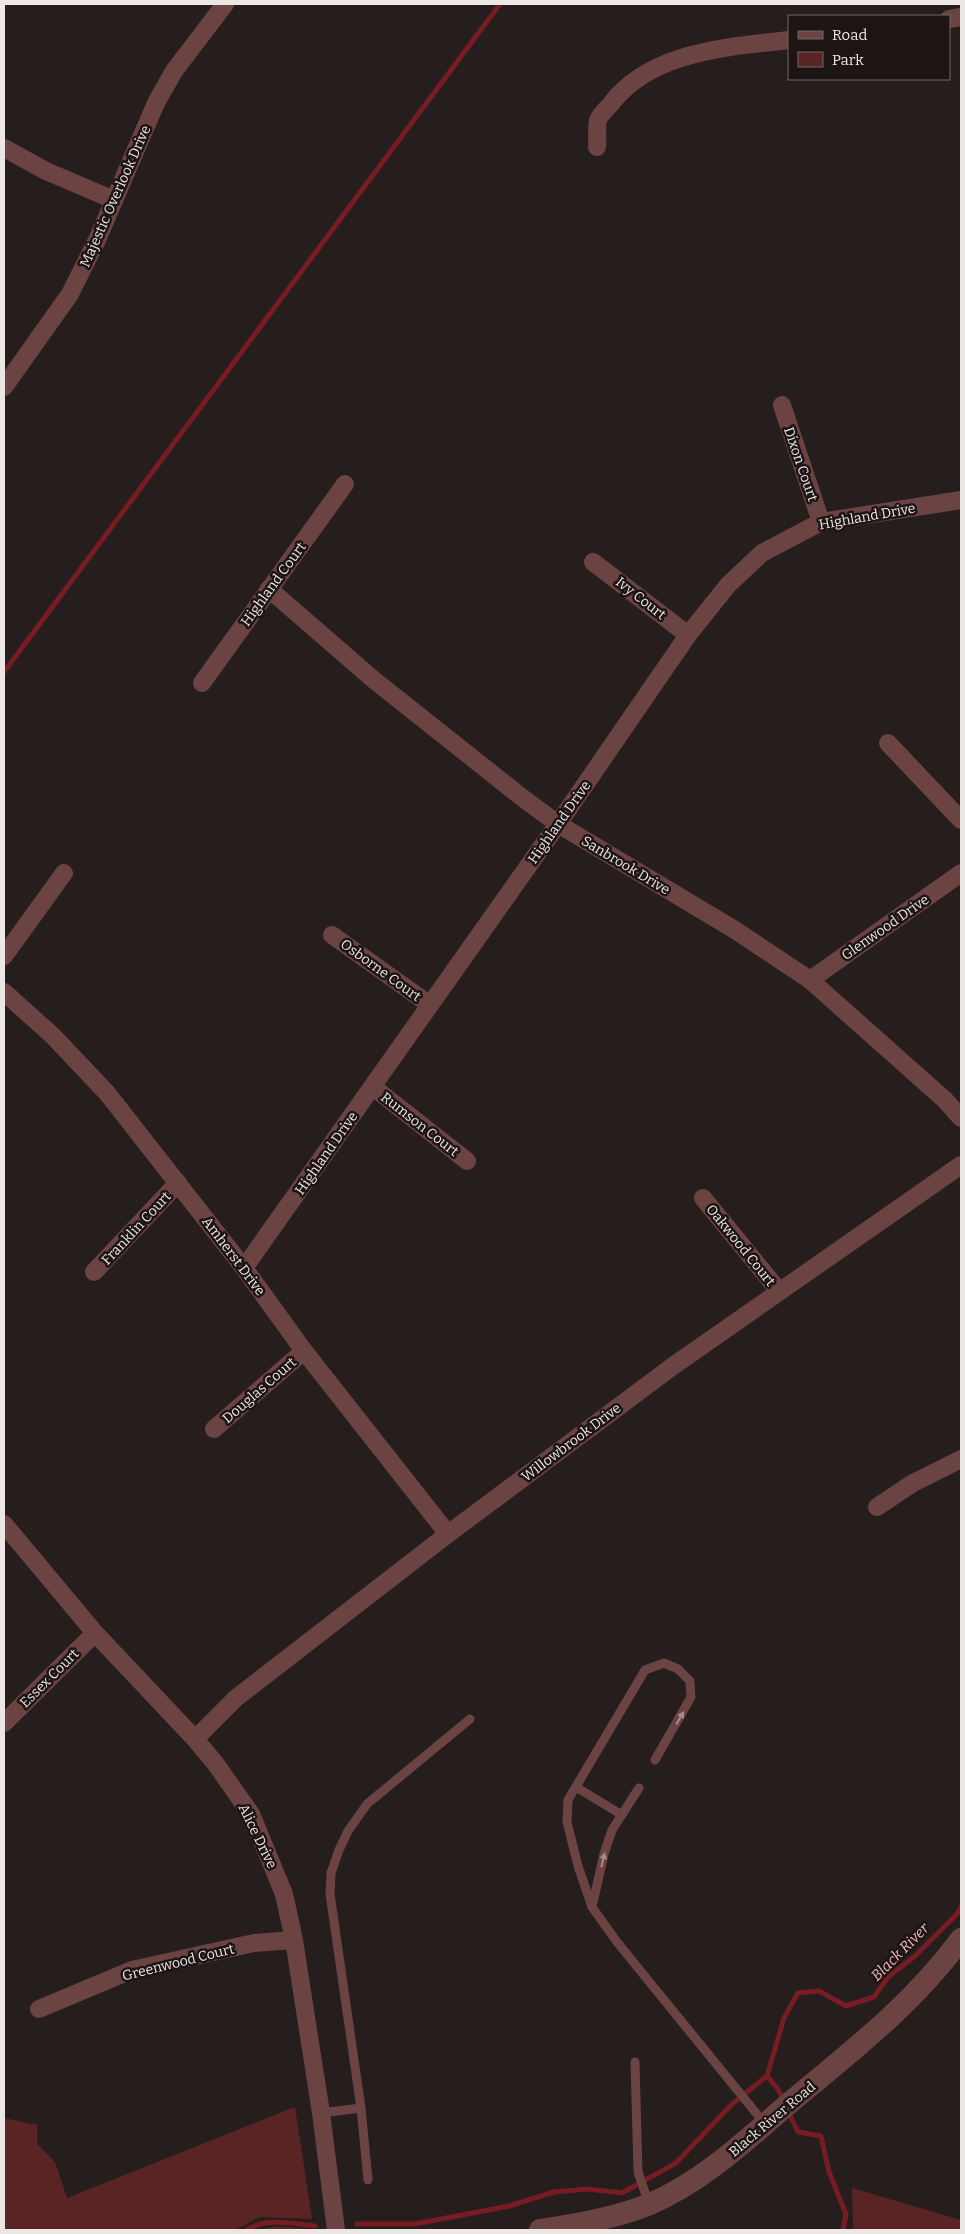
<svg xmlns="http://www.w3.org/2000/svg" width="965" height="2234" font-family="Bitter,serif">
  <rect width="100%" height="100%" fill="#261d1d"/>
  <!-- green -->
  <g fill="#5b2424">
    <path d="M 295,2107 L 312,2219 L 260,2217 L 235,2230 L 4,2230 L 4,2118 L 37,2125 L 37,2144 L 55,2162 L 67,2198 Z"/>
    <path d="M 852,2188 L 961,2220 L 961,2230 L 853,2230 Z"/>
    <path d="M 277,2226 L 322,2230 L 323,2230 L 257,2230 Z"/>
  </g>
  <g fill="none" stroke-linecap="round" stroke-linejoin="round">
    <!-- stream -->
    <g stroke="#761c22" stroke-width="5">
      <path d="M 4,672 L 500,4"/>
      <path d="M 784,2101 L 778,2089 L 767,2076 L 784,2018 L 798,1993 L 819,1991 L 846,2006 L 874,1997 L 888,1977 L 915,1956 L 957,1914 L 961,1906"/>
      <path d="M 788,2111 L 798,2132 L 821,2136 L 829,2172 L 846,2214 L 843,2230"/>
      <path d="M 357,2224 L 415,2224 L 509,2206 L 554,2192 L 587,2189 L 622,2193 L 676,2163 L 732,2104 L 767,2076"/>
      <path d="M 247,2230 C 266,2217 294,2224 315,2226"/>
    </g>
    <!-- service -->
    <g stroke="#6b4342" stroke-width="9">
      <path d="M 655,1760 L 691,1697 L 690,1681 L 678,1669 L 664,1663 L 645,1670 L 568,1800 L 567,1822 L 578,1866 L 592,1907 L 617,1942 L 765,2124"/>
      <path d="M 576,1787 L 622,1815"/>
      <path d="M 592,1907 L 604,1854 L 612,1830 L 639,1788"/>
      <path d="M 635,2062 L 638,2172 L 649,2204"/>
      <path d="M 321,2113 L 361,2108"/>
      <path d="M 368,2180 L 361,2108 L 330,1894 L 331,1873 L 339,1850 L 348,1831 L 367,1804 L 470,1719"/>
    </g>
    <!-- minor -->
    <g stroke="#6b4342" stroke-width="18">
      <path d="M 949,19 L 961,17"/>
      <path d="M 597,147 C 598,139 596,128 598,120 C 600,115 606,109 610,105 C 650,51 728,47 789,40"/>
      <path d="M 4,148 L 46,171 L 114,200"/>
      <path d="M 4,387 L 70,294 L 97,240 L 156,103 L 174,71 L 225,4"/>
      <path d="M 782,405 L 821,522"/>
      <path d="M 593,562 L 688,635"/>
      <path d="M 269,589 L 374,680 L 524,799 L 558,824 L 735,930 L 810,980 L 945,1100 L 961,1118"/>
      <path d="M 202,683 L 345,484"/>
      <path d="M 888,743 L 961,820"/>
      <path d="M 332,935 L 430,1005"/>
      <path d="M 4,956 L 64,873"/>
      <path d="M 810,980 L 961,873"/>
      <path d="M 4,992 L 53,1036 L 107,1093 L 244,1268 L 304,1351 L 448,1534"/>
      <path d="M 373,1087 L 467,1161"/>
      <path d="M 703,1198 L 779,1291"/>
      <path d="M 244,1268 L 558,824 L 688,635 L 728,585 L 762,553 L 821,522 L 961,500"/>
      <path d="M 94,1272 L 178,1183"/>
      <path d="M 214,1429 L 304,1351"/>
      <path d="M 877,1507 L 913,1483 L 961,1459"/>
      <path d="M 4,1524 L 95,1633 L 195,1739 L 215,1763 L 251,1814 L 284,1894 L 294,1940 L 321,2113 L 336,2230"/>
      <path d="M 4,1723 L 95,1633"/>
      <path d="M 195,1739 L 236,1698 L 448,1534 L 673,1366 L 961,1165"/>
      <path d="M 39,2009 L 132,1970 L 254,1943 L 294,1940"/>
    </g>
    <!-- tertiary -->
    <path stroke="#6b4342" stroke-width="22" d="M 540,2230 C 576,2225 616,2218 650,2204 C 699,2183 740,2146 780,2111 C 846,2055 908,2010 961,1939"/>
  </g>
  <!-- one-way arrows -->
  <defs><path id="oneway-solid" d="M-6-.8H1V-3.2L6.5 0L1 3.2V.8H-6Z" transform="scale(1.25)"/></defs>
  <g fill="#a58c8b">
    <use href="#oneway-solid" transform="translate(680 1718) rotate(-60)"/>
    <use href="#oneway-solid" transform="translate(603 1860) rotate(-77)"/>
  </g>
  <g text-anchor="middle" stroke-width="5" stroke-linejoin="round" paint-order="stroke">
    <!-- street labels -->
    <g font-size="14" fill="#ece6e5" stroke="#1d1414">
      <text transform="translate(115 196) rotate(-66)" y="5">Majestic Overlook Drive</text>
      <text transform="translate(801 464) rotate(71)" y="5">Dixon Court</text>
      <text transform="translate(867 516) rotate(-10)" y="5">Highland Drive</text>
      <text transform="translate(273 584) rotate(-54)" y="5">Highland Court</text>
      <text transform="translate(641 598) rotate(38)" y="5">Ivy Court</text>
      <text transform="translate(559 822) rotate(-55)" y="5">Highland Drive</text>
      <text transform="translate(626 865) rotate(31)" y="5">Sanbrook Drive</text>
      <text transform="translate(885 927) rotate(-35)" y="5">Glenwood Drive</text>
      <text transform="translate(381 970) rotate(36)" y="5">Osborne Court</text>
      <text transform="translate(420 1124) rotate(38)" y="5">Rumson Court</text>
      <text transform="translate(326 1153) rotate(-55)" y="5">Highland Drive</text>
      <text transform="translate(136 1228) rotate(-47)" y="5">Franklin Court</text>
      <text transform="translate(741 1245) rotate(51)" y="5">Oakwood Court</text>
      <text transform="translate(234 1256) rotate(53)" y="5">Amherst Drive</text>
      <text transform="translate(259 1390) rotate(-41)" y="5">Douglas Court</text>
      <text transform="translate(571 1442) rotate(-37)" y="5">Willowbrook Drive</text>
      <text transform="translate(49 1678) rotate(-45)" y="5">Essex Court</text>
      <text transform="translate(258 1836) rotate(64)" y="5">Alice Drive</text>
      <text transform="translate(178 1962) rotate(-14)" y="5">Greenwood Court</text>
      <text transform="translate(772 2119) rotate(-40)" y="5">Black River Road</text>
    </g>
    <!-- water labels -->
    <g font-size="15" font-style="italic" fill="#efbab7" stroke="#1d1414">
      <text transform="translate(900 1952) rotate(-45)" y="5">Black River</text>
    </g>
  </g>
  <!-- border -->
  <rect width="965" height="2234" fill="none" stroke="#ece6e5" stroke-width="10"/>
  <!-- legend -->
  <rect x="788" y="15" width="162" height="65" fill="#1d1414" stroke="#706868"/>
  <rect x="798" y="31" width="25" height="8" fill="#6b4342" stroke="#706868"/>
  <text x="832" y="40" font-size="15" fill="#ece6e5">Road</text>
  <rect x="798" y="52" width="25" height="15" fill="#5b2424" stroke="#706868"/>
  <text x="832" y="65" font-size="15" fill="#ece6e5">Park</text>
</svg>
